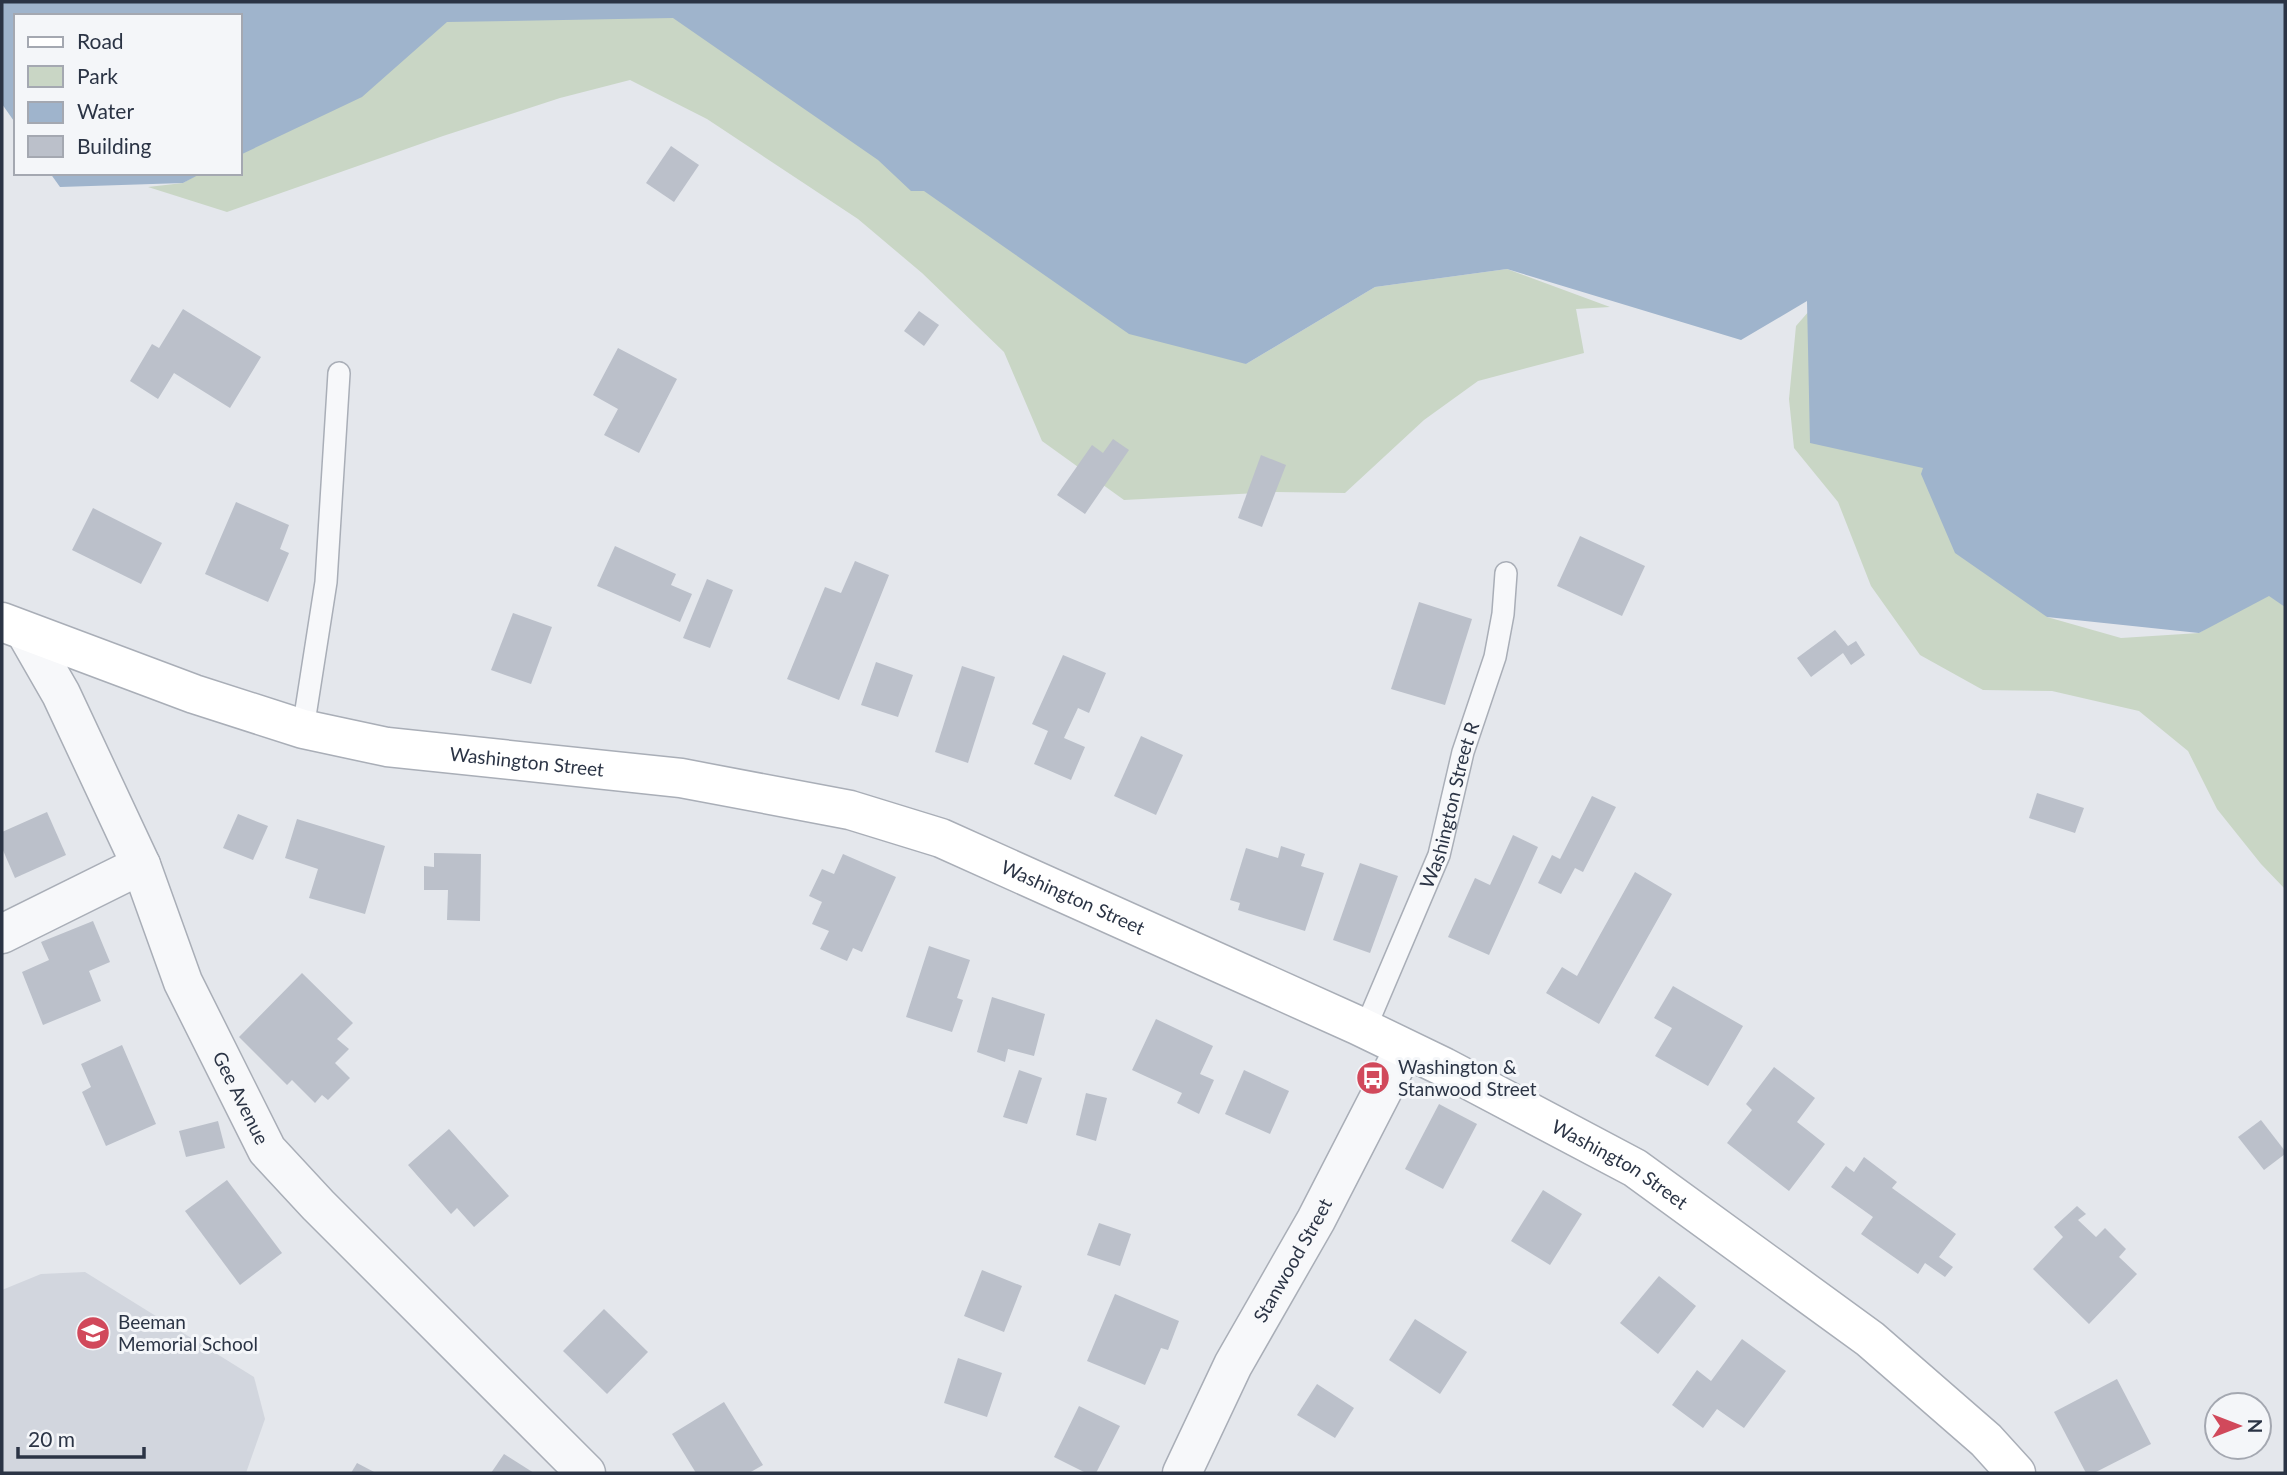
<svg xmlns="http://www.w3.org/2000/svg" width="2287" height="1475" font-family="Lato,sans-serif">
  <rect width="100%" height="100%" fill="#e4e7ec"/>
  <!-- built -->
  <path fill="#d2d6de" d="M 85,1272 L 254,1377 L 265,1419 L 246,1473 L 2,1473 L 2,1290 L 41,1274 Z"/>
  <!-- green -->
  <g fill="#c9d6c5">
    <path d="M 668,2 L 1246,364 L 1375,287 L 1507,269 L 1610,307 L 1576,309 L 1584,353 L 1478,381 L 1424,420 L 1345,493 L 1276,492 L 1124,500 L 1042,441 L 1004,352 L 922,273 L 858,219 L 707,119 L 630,80 L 560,98 L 443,136 L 227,212 L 148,187 L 183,183 L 200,173 L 240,173 L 240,153 L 466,5 Z"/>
    <path d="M 1830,287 L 2047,617 L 2121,638 L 2199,633 L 2285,581 L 2285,889 L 2261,864 L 2217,809 L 2188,751 L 2139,711 L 2052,691 L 1983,690 L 1920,655 L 1871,586 L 1838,502 L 1794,448 L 1789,399 L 1796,326 Z"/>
  </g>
  <!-- water -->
  <g fill="#9fb4cc">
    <path d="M 2,2 L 2285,2 L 2285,607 L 2269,596 L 2199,633 L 2047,617 L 1955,553 L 1921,474 L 1923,468 L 1810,443 L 1807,301 L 1741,340 L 1507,269 L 1375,287 L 1246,364 L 1129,334 L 924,191 L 911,191 L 878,160 L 673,18 L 447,22 L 362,97 L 240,155 L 240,16 L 16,16 L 16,124 L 2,104 Z"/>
    <path d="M 50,173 L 202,173 L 183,183 L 60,187 Z"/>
  </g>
  <!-- building -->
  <g fill="#bbc0ca">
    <path d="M 671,146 L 699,165 L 674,202 L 646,183 Z"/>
    <path d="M 183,309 L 261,357 L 230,408 L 174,373 L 158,399 L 130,381 L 152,344 L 159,348 Z"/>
    <path d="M 919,311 L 939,325 L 924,346 L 904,331 Z"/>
    <path d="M 618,348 L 677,379 L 639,453 L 604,435 L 618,409 L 593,395 Z"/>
    <path d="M 1113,439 L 1129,450 L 1085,514 L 1057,495 L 1092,445 L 1103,453 Z"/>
    <path d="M 1261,455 L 1286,465 L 1262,527 L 1238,518 Z"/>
    <path d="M 236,502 L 289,525 L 280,549 L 289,553 L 268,602 L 205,574 Z"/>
    <path d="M 93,508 L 162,543 L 141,584 L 72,550 Z"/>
    <path d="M 1580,536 L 1645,566 L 1622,616 L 1557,586 Z"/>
    <path d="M 615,546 L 676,574 L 671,585 L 692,594 L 680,622 L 597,586 Z"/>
    <path d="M 855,561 L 889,575 L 839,700 L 787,679 L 825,587 L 841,593 Z"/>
    <path d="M 707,579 L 733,590 L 710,648 L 683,638 Z"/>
    <path d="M 1419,602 L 1472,619 L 1445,705 L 1391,689 Z"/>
    <path d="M 513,613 L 552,627 L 531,684 L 491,670 Z"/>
    <path d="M 1835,630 L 1848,646 L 1856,641 L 1865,655 L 1851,665 L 1843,653 L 1811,677 L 1797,658 Z"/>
    <path d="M 1063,655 L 1106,673 L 1089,713 L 1078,708 L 1064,738 L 1085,747 L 1071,780 L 1034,764 L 1048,731 L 1032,724 Z"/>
    <path d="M 876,662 L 913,675 L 898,717 L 861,705 Z"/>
    <path d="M 962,666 L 995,677 L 968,763 L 935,752 Z"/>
    <path d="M 1141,736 L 1183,755 L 1156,815 L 1114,796 Z"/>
    <path d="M 2037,793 L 2084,808 L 2075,833 L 2029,818 Z"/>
    <path d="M 1592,796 L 1616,807 L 1583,872 L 1575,868 L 1561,894 L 1538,883 L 1552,855 L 1560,859 Z"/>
    <path d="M 47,812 L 66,855 L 15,878 L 2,848 L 2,832 Z"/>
    <path d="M 238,814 L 268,826 L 253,860 L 223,848 Z"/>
    <path d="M 297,819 L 385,846 L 365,914 L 309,898 L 318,869 L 285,858 Z"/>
    <path d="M 1513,835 L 1538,847 L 1489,955 L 1448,937 L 1475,878 L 1490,885 Z"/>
    <path d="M 1281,846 L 1305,854 L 1301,866 L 1324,873 L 1305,931 L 1238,910 L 1240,903 L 1230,900 L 1246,848 L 1278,858 Z"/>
    <path d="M 434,853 L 481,854 L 480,921 L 447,920 L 448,890 L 424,890 L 424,866 L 434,867 Z"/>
    <path d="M 843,854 L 896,877 L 862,952 L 853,948 L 847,961 L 820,949 L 829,931 L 812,924 L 822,902 L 809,896 L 822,869 L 834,874 Z"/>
    <path d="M 1360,863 L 1398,876 L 1370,953 L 1333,940 Z"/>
    <path d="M 1635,872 L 1672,894 L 1599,1024 L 1546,993 L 1562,967 L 1577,976 Z"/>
    <path d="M 93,921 L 110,962 L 89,971 L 101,1001 L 43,1025 L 22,972 L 49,960 L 41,942 Z"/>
    <path d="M 929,946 L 970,960 L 957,998 L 963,1000 L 952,1032 L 906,1017 Z"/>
    <path d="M 302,973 L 353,1023 L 337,1039 L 349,1049 L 335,1063 L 350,1078 L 328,1100 L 322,1095 L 315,1103 L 292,1080 L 287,1085 L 239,1037 Z"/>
    <path d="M 1673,986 L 1743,1026 L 1708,1086 L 1655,1056 L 1672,1028 L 1654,1018 Z"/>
    <path d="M 992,997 L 1045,1014 L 1034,1056 L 1008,1049 L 1005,1062 L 977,1052 Z"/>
    <path d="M 1156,1019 L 1213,1046 L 1200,1074 L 1214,1080 L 1199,1114 L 1177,1103 L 1182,1093 L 1132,1070 Z"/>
    <path d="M 122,1045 L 156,1124 L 106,1146 L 82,1092 L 91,1087 L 81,1064 Z"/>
    <path d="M 1774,1067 L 1815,1098 L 1797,1122 L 1825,1144 L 1789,1191 L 1727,1143 L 1752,1110 L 1746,1104 Z"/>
    <path d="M 1019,1070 L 1042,1078 L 1027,1124 L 1003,1117 Z"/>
    <path d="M 1244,1070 L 1289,1091 L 1270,1134 L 1225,1114 Z"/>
    <path d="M 1086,1093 L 1107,1098 L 1096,1141 L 1076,1135 Z"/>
    <path d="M 1439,1104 L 1477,1124 L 1443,1189 L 1405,1169 Z"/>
    <path d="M 2261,1120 L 2285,1151 L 2285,1154 L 2264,1170 L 2238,1137 Z"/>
    <path d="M 218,1121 L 225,1148 L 186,1157 L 179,1131 Z"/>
    <path d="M 449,1129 L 509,1196 L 474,1227 L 457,1208 L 451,1214 L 408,1165 Z"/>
    <path d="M 1864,1157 L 1897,1182 L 1892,1188 L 1956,1234 L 1939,1257 L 1953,1267 L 1945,1277 L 1925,1263 L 1918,1274 L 1861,1234 L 1873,1217 L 1831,1187 L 1846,1166 L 1854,1172 Z"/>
    <path d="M 227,1180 L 282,1253 L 240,1285 L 185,1211 Z"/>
    <path d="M 1543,1190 L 1582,1214 L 1550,1265 L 1511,1241 Z"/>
    <path d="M 2077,1206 L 2086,1214 L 2078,1220 L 2096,1237 L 2105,1228 L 2126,1249 L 2119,1257 L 2137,1274 L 2089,1324 L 2033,1269 L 2063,1237 L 2054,1227 Z"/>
    <path d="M 1099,1223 L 1131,1234 L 1120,1266 L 1087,1255 Z"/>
    <path d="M 982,1270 L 1022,1286 L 1004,1332 L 964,1316 Z"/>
    <path d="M 1659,1276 L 1696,1306 L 1658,1354 L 1620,1323 Z"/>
    <path d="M 1115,1294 L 1179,1321 L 1168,1350 L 1161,1348 L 1145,1385 L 1087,1361 Z"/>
    <path d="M 604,1309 L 648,1352 L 607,1394 L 563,1351 Z"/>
    <path d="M 1415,1319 L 1467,1352 L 1440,1394 L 1389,1360 Z"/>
    <path d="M 1742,1339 L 1786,1371 L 1744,1428 L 1717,1409 L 1703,1428 L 1672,1405 L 1697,1370 L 1711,1381 Z"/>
    <path d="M 958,1358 L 1002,1373 L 987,1417 L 944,1403 Z"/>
    <path d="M 2117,1379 L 2151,1444 L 2094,1473 L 2086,1473 L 2054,1412 Z"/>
    <path d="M 1317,1384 L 1354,1408 L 1335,1438 L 1297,1415 Z"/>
    <path d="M 724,1402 L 763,1465 L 749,1473 L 696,1473 L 672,1434 Z"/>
    <path d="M 1079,1406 L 1120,1426 L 1096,1473 L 1086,1473 L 1054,1457 Z"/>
    <path d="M 504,1454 L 534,1473 L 491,1473 Z"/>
    <path d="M 357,1463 L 376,1473 L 351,1473 Z"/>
  </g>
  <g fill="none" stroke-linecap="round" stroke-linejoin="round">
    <!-- service casing -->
    <g stroke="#a9aeb7" stroke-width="24">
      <g id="service">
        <path d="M 303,729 L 326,582 L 339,373"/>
        <path id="s1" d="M 1365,1029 L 1439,855 L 1463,752 L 1495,657 L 1503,614 L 1506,573"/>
      </g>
    </g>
    <!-- minor casing -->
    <g stroke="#a9aeb7" stroke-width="41">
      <g id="minor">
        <path id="s2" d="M 26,633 L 61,694 L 141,865 L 183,982 L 267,1150 L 318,1205 L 586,1473"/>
        <path d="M 2,934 L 141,865"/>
        <path id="s3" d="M 1182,1473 L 1233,1365 L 1316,1220 L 1404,1049"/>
      </g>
    </g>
    <!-- secondary casing -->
    <g stroke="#a9aeb7" stroke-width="41">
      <g id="secondary">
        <path id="s4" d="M 2,622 L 194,694 L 303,729 L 387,747 L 681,778 L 850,810 L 941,838 L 1357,1025 L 1444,1067 L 1635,1168 L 1870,1339 L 1986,1440 L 2016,1473"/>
      </g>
    </g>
    <!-- service -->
    <use href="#service" stroke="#f7f8fa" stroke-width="21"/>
    <!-- minor -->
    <use href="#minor" stroke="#f7f8fa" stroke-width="38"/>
    <!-- secondary -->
    <use href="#secondary" stroke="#fff" stroke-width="38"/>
  </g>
  <!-- icons -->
  <defs>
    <g id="bus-disc" transform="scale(1.75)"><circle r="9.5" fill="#d1495b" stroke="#f4f6f9"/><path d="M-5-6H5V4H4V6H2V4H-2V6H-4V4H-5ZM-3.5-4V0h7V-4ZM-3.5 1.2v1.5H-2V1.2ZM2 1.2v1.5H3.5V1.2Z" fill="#fff"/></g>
    <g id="school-disc" transform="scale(1.75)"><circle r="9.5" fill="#d1495b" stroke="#f4f6f9"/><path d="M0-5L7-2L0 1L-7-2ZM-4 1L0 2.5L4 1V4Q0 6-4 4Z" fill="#fff"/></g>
  </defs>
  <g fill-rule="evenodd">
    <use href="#bus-disc" x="1373" y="1078"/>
    <use href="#school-disc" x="93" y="1333"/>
  </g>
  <g text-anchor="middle" stroke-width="6" stroke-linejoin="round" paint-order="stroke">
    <!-- street labels -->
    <g font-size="19" fill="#2b3445" stroke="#f4f6f9">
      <text dy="7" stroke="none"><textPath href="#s4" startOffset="546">Washington Street</textPath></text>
      <text dy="7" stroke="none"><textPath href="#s1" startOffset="240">Washington Street R</textPath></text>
      <text dy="7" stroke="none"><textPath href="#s4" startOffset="1113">Washington Street</textPath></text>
      <text dy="7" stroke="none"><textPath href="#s2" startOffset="513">Gee Avenue</textPath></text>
      <text dy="7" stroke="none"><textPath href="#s4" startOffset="1722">Washington Street</textPath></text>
      <text dy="7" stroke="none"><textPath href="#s3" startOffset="240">Stanwood Street</textPath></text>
    </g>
    <!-- poi labels -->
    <g font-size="19" fill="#2b3445" stroke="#f4f6f9" text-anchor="start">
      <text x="1398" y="1074">Washington &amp;<tspan x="1398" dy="22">Stanwood Street</tspan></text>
      <text x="118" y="1329">Beeman<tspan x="118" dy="22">Memorial School</tspan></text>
    </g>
  </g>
  <!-- border -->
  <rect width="2287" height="1475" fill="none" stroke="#2b3445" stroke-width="7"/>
  <!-- legend -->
  <rect x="14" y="14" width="228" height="161" fill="#f4f6f9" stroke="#a4a8b1" stroke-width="2"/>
  <rect x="28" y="37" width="35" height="10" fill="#ffffff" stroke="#a4a8b1" stroke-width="2"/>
  <text x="77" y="49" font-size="21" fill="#2b3445">Road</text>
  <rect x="28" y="66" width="35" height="21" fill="#c9d6c5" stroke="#a4a8b1" stroke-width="2"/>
  <text x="77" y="84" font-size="21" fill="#2b3445">Park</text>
  <rect x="28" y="102" width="35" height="21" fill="#9fb4cc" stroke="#a4a8b1" stroke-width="2"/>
  <text x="77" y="119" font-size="21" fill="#2b3445">Water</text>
  <rect x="28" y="136" width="35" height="21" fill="#bbc0ca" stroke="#a4a8b1" stroke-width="2"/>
  <text x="77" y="154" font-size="21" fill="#2b3445">Building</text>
  <!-- north arrow -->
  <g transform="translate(2238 1426) rotate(90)"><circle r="33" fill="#f4f6f9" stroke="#a4a8b1" stroke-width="2"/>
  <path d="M0-5L12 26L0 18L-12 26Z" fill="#d1495b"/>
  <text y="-10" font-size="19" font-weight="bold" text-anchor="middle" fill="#2b3445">N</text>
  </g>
  <!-- scale -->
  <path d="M18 1447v10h126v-10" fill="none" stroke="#2b3445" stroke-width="3.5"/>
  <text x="28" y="1447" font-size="21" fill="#2b3445" stroke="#f4f6f9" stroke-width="5" paint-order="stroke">20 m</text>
</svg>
